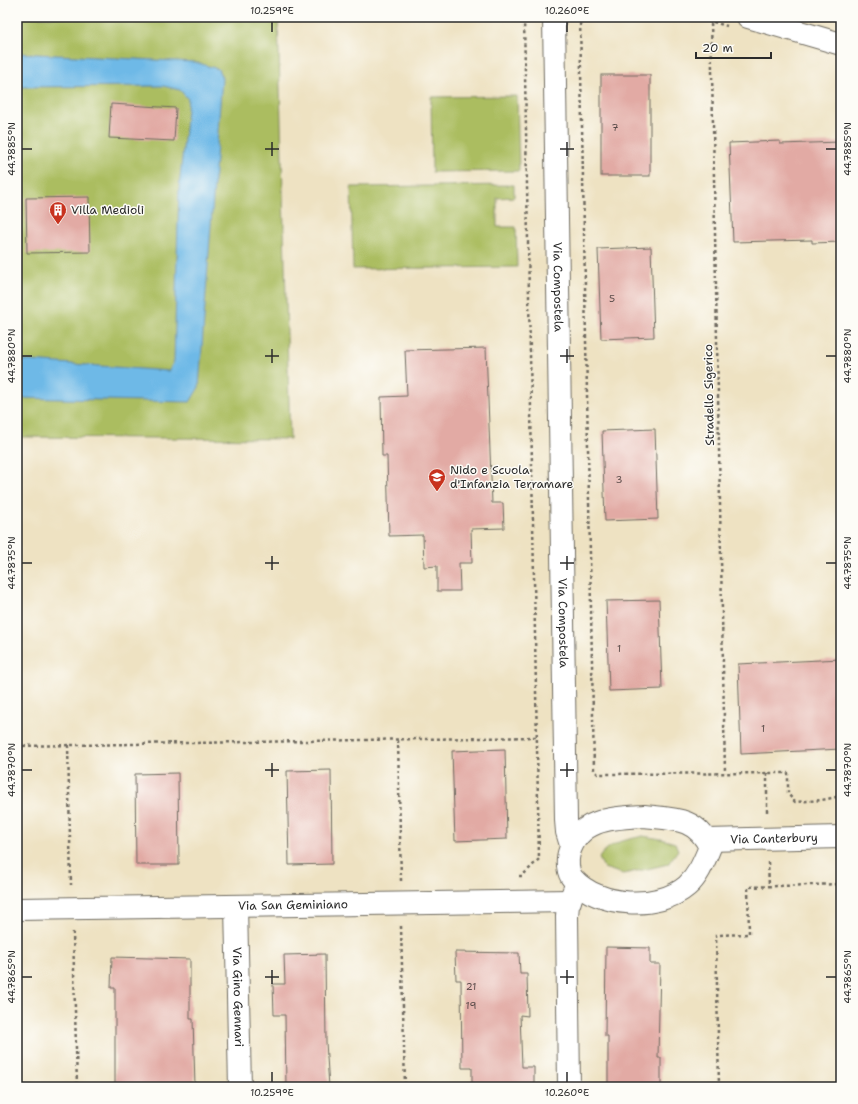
<svg xmlns="http://www.w3.org/2000/svg" width="858" height="1104" font-family="'Shantell Sans',sans-serif">
  <rect width="100%" height="100%" fill="#fdfcf7"/>
  <filter id="ink" filterUnits="userSpaceOnUse"><feTurbulence type="fractalNoise" baseFrequency=".025" numOctaves="2"/><feDisplacementMap in="SourceGraphic" scale="8" xChannelSelector="R" yChannelSelector="G"/><feConvolveMatrix kernelMatrix="1 2 1 2 8 2 1 2 1" color-interpolation-filters="sRGB"/></filter>
  <filter id="wash" filterUnits="userSpaceOnUse"><feTurbulence type="fractalNoise" baseFrequency=".012" numOctaves="4" result="noise"/><feDisplacementMap in="SourceGraphic" scale="16" xChannelSelector="R" yChannelSelector="G"/><feGaussianBlur stdDeviation="0.9" result="paint"/><feColorMatrix in="noise" values="0 0 0 0 0 0 0 0 0 0 0 0 0 0 0 0 0 1.4 0 .05"/><feComposite in="paint" operator="in"/></filter>
  <g filter="url(#wash)">
    <rect width="100%" height="100%" fill="#eee2c2"/>
    <!-- green -->
    <g fill="#abbd61" stroke="#6b7446">
      <path d="M 17,17 L 278,17 L 290,439 L 17,437 Z"/>
      <path d="M 517,96 L 519,171 L 432,172 L 431,97 Z"/>
      <path d="M 514,185 L 514,197 L 497,198 L 497,227 L 516,227 L 517,267 L 353,269 L 351,187 Z"/>
      <path d="M 643,836 L 661,839 L 675,843 L 678,850 L 668,864 L 647,869 L 623,874 L 604,868 L 599,858 C 609,842 626,840 643,836 Z"/>
    </g>
    <!-- water -->
    <path fill="#6eb9e7" stroke="#4c7289" d="M 17,53 L 195,62 L 218,69 L 222,78 L 199,387 L 190,402 L 17,398 L 17,360 L 169,371 L 174,361 L 179,188 L 188,99 L 180,90 L 163,86 L 17,87 Z"/>
    <g id="blocks">
      <!-- building -->
      <g fill="#e2aaa4">
        <rect x="601" y="75" width="49" height="101"/>
        <path d="M 111,104 L 176,108 L 174,141 L 109,138 Z"/>
        <path d="M 780,141 L 780,144 L 841,142 L 841,242 L 812,243 L 812,240 L 733,242 L 729,143 Z"/>
        <path d="M 89,197 L 90,252 L 27,253 L 26,198 Z"/>
        <path d="M 651,247 L 654,337 L 601,339 L 598,249 Z"/>
        <path d="M 486,348 L 492,503 L 503,503 L 504,528 L 471,529 L 472,563 L 459,563 L 460,591 L 437,591 L 437,566 L 424,567 L 423,535 L 389,536 L 387,456 L 382,456 L 381,397 L 407,396 L 405,350 Z"/>
        <path d="M 655,429 L 658,519 L 605,521 L 602,431 Z"/>
        <path d="M 659,600 L 662,689 L 609,691 L 606,601 Z"/>
        <path d="M 841,659 L 841,749 L 741,754 L 738,664 Z"/>
        <path d="M 505,749 L 507,839 L 455,841 L 452,751 Z"/>
        <path d="M 331,770 L 332,864 L 289,865 L 287,771 Z"/>
        <path d="M 178,773 L 179,865 L 136,865 L 135,774 Z"/>
        <path d="M 606,947 L 650,948 L 650,964 L 660,964 L 658,1058 L 661,1058 L 661,1087 L 608,1087 L 608,1036 L 605,1036 Z"/>
        <path d="M 455,952 L 519,953 L 520,974 L 527,974 L 528,1016 L 520,1015 L 522,1067 L 534,1067 L 534,1087 L 472,1087 L 472,1068 L 462,1068 L 461,980 L 456,980 Z"/>
        <path d="M 325,954 L 326,1042 L 329,1087 L 286,1087 L 285,1015 L 274,1015 L 273,984 L 285,984 L 284,955 Z"/>
        <path d="M 112,957 L 190,959 L 190,1019 L 193,1019 L 195,1086 L 129,1087 L 129,1085 L 115,1085 L 115,988 L 111,988 Z"/>
      </g>
    </g>
  </g>
  <g filter="url(#ink)">
    <use href="#blocks" fill-opacity="0" stroke="#6f6b60" stroke-width="1"/>
    <g fill="none" stroke-linecap="round" stroke-linejoin="round">
      <!-- minor casing -->
      <g stroke="#6f6b60" stroke-width="24">
        <g id="minor">
          <path id="s1" d="M 554,17 L 566,820 L 567,832 L 571,845"/>
          <path d="M 748,17 L 841,44"/>
          <path d="M 644,816 C 673,819 696,817 710,847 C 704,861 699,875 687,886 C 658,911 598,907 573,879 C 567,872 567,860 569,853 C 579,818 613,818 644,816 Z"/>
          <path id="s2" d="M 707,840 L 841,837"/>
          <path id="s3" d="M 236,906 L 240,1087"/>
          <path id="s4" d="M 17,909 L 570,901"/>
          <path d="M 569,1087 L 567,916 L 568,905 L 575,888"/>
        </g>
      </g>
      <!-- path -->
      <g stroke="#6f6b60" stroke-width="2.5" stroke-dasharray="3 3" stroke-linecap="butt">
        <path d="M 580,17 L 594,770 L 598,774 L 788,773 L 788,794 L 795,802 L 822,800 L 841,796"/>
        <path d="M 696,17 L 727,26"/>
        <path d="M 711,17 L 725,773"/>
        <path d="M 398,740 L 401,881"/>
        <path d="M 68,745 L 71,885"/>
        <path d="M 17,746 L 537,737"/>
        <path d="M 767,773 L 767,815"/>
        <path d="M 768,862 L 769,886"/>
        <path d="M 519,876 L 522,876 L 539,859 L 524,17"/>
        <path d="M 401,926 L 405,1087"/>
        <path d="M 73,932 L 77,1087"/>
        <path d="M 719,1087 L 716,935 L 749,934 L 748,887 L 841,884"/>
      </g>
      <!-- minor -->
      <use href="#minor" stroke="#fff" stroke-width="22"/>
    </g>
  </g>
  <!-- ticks -->
  <path fill="none" stroke="#2b2b2b" stroke-width="1.5" d="M 272,22 L 272,32M 567,22 L 567,32M 272,142 L 272,156M 567,142 L 567,156M 22,149 L 32,149M 265,149 L 279,149M 560,149 L 574,149M 826,149 L 836,149M 272,349 L 272,363M 567,349 L 567,363M 22,356 L 32,356M 265,356 L 279,356M 560,356 L 574,356M 826,356 L 836,356M 272,556 L 272,570M 567,556 L 567,570M 22,563 L 32,563M 265,563 L 279,563M 560,563 L 574,563M 826,563 L 836,563M 272,763 L 272,777M 567,763 L 567,777M 22,770 L 32,770M 265,770 L 279,770M 560,770 L 574,770M 826,770 L 836,770M 272,970 L 272,984M 567,970 L 567,984M 22,977 L 32,977M 265,977 L 279,977M 560,977 L 574,977M 826,977 L 836,977M 272,1072 L 272,1082M 567,1072 L 567,1082"/>
  <!-- icons -->
  <defs>
    <g id="building-pin" transform="scale(0.9)"><path d="M0 17L-7.5 6A9.5 9.5 0 1 1 7.5 6Z" fill="#c8321e" stroke="#fdfcf7"/><path d="M-4-6H4V6H1V3H-1V6H-4ZM-2.5-4.3h1.7v1.8h-1.7ZM.8-4.3h1.7v1.8H.8ZM-2.5-1h1.7V.8h-1.7ZM.8-1h1.7V.8H.8Z" fill="#fff"/></g>
    <g id="school-pin" transform="scale(0.9)"><path d="M0 17L-7.5 6A9.5 9.5 0 1 1 7.5 6Z" fill="#c8321e" stroke="#fdfcf7"/><path d="M0-5L7-2L0 1L-7-2ZM-4 1L0 2.5L4 1V4Q0 6-4 4Z" fill="#fff"/></g>
  </defs>
  <g fill-rule="evenodd">
    <use href="#building-pin" x="58" y="210"/>
    <use href="#school-pin" x="437" y="477"/>
  </g>
  <g text-anchor="middle" stroke-width="3" stroke-linejoin="round" paint-order="stroke">
    <!-- number labels -->
    <g font-size="10" fill="#594b49">
      <text x="615" y="131">7</text>
      <text x="612" y="302">5</text>
      <text x="619" y="483">3</text>
      <text x="619" y="652">1</text>
      <text x="763" y="732">1</text>
      <text x="471" y="990">21</text>
      <text x="471" y="1009">19</text>
    </g>
    <!-- poi labels -->
    <g font-size="12" fill="#2b2b2b" stroke="#fdfcf7" text-anchor="start">
      <text x="71" y="214">Villa Medioli</text>
      <text x="450" y="474">Nido e Scuola<tspan x="450" dy="14">d'Infanzia Terramare</tspan></text>
    </g>
    <!-- street labels -->
    <g font-size="12" fill="#2b2b2b" stroke="#fdfcf7">
      <text dy="4" stroke="none"><textPath href="#s1" startOffset="270">Via Compostela</textPath></text>
      <text transform="translate(709 395) rotate(-91)" y="4">Stradello Sigerico</text>
      <text dy="4" stroke="none"><textPath href="#s1" startOffset="606">Via Compostela</textPath></text>
      <text dy="4" stroke="none"><textPath href="#s2" startOffset="67">Via Canterbury</textPath></text>
      <text dy="4" stroke="none"><textPath href="#s4" startOffset="276">Via San Geminiano</textPath></text>
      <text dy="4" stroke="none"><textPath href="#s3" startOffset="91">Via Gino Gennari</textPath></text>
    </g>
  </g>
  <!-- margin -->
  <rect width="858" height="1104" fill="none" stroke="#fdfcf7" stroke-width="44"/>
  <!-- scale -->
  <path d="M696 52v6h75v-6" fill="none" stroke="#2b2b2b" stroke-width="2"/>
  <text x="702" y="52" font-size="12" fill="#2b2b2b" stroke="#fdfcf7" stroke-width="3" paint-order="stroke">20 m</text>
  <rect x="22" y="22" width="814" height="1060" fill="none" stroke="#2b2b2b" stroke-width="1.5"/>
  <g font-size="10" text-anchor="middle" fill="#2b2b2b">
    <text x="272" y="14">10.259°E</text>
    <text x="567" y="14">10.260°E</text>
    <text transform="translate(11 149) rotate(-90)" y="4">44.7885°N</text>
    <text transform="translate(847 149) rotate(-90)" y="4">44.7885°N</text>
    <text transform="translate(11 356) rotate(-90)" y="4">44.7880°N</text>
    <text transform="translate(847 356) rotate(-90)" y="4">44.7880°N</text>
    <text transform="translate(11 563) rotate(-90)" y="4">44.7875°N</text>
    <text transform="translate(847 563) rotate(-90)" y="4">44.7875°N</text>
    <text transform="translate(11 770) rotate(-90)" y="4">44.7870°N</text>
    <text transform="translate(847 770) rotate(-90)" y="4">44.7870°N</text>
    <text transform="translate(11 977) rotate(-90)" y="4">44.7865°N</text>
    <text transform="translate(847 977) rotate(-90)" y="4">44.7865°N</text>
    <text x="272" y="1096">10.259°E</text>
    <text x="567" y="1096">10.260°E</text>
  </g>
</svg>
